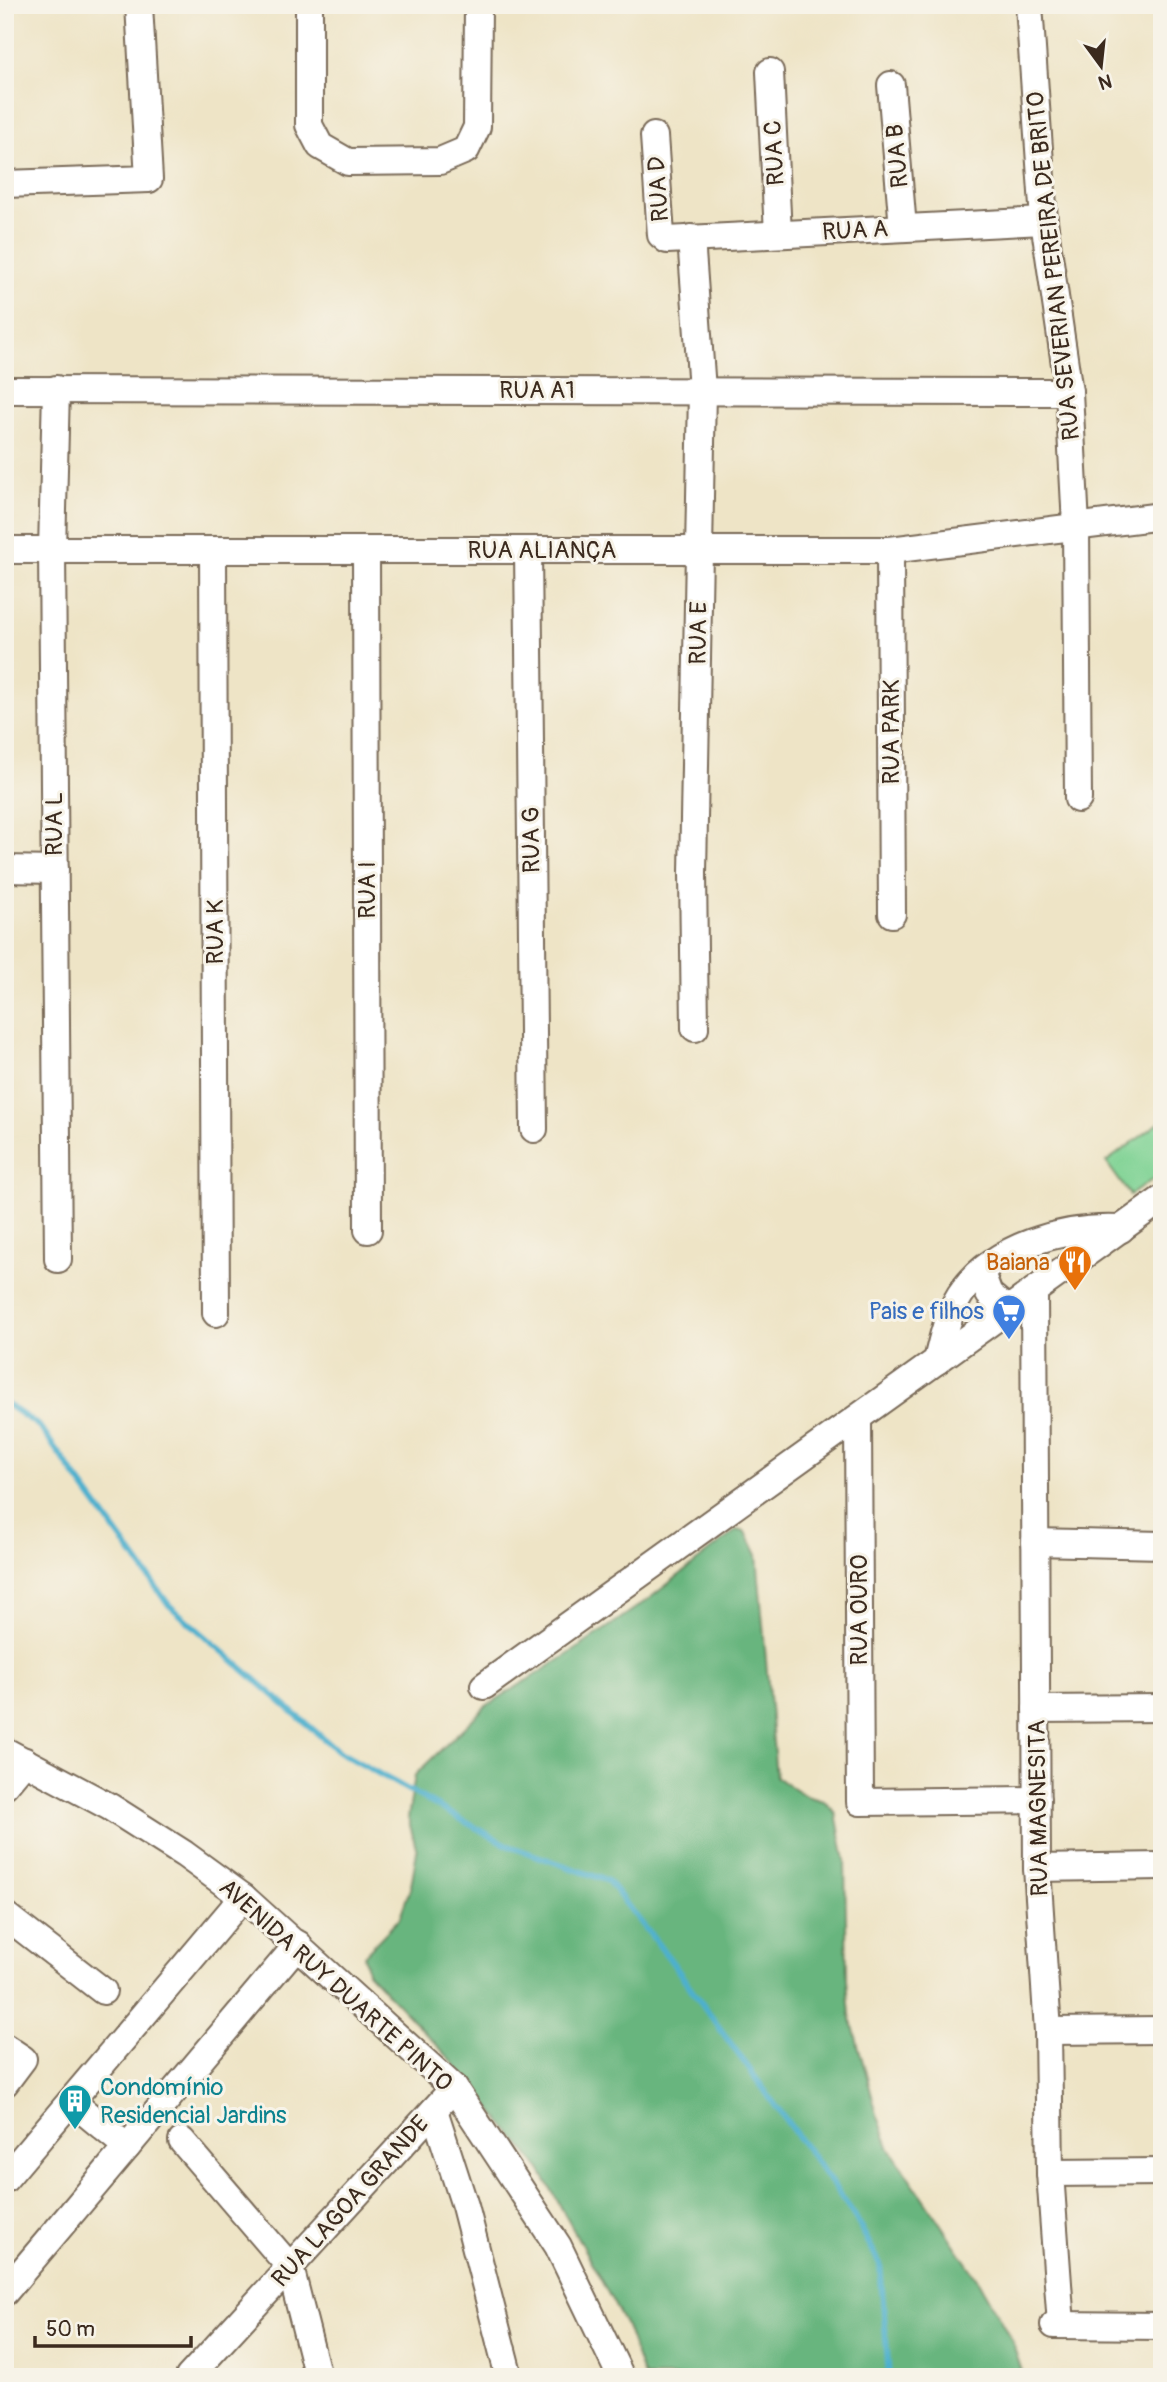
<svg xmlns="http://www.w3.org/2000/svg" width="1167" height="2382" font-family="Pangolin,sans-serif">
  <rect width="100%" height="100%" fill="#f7f3e8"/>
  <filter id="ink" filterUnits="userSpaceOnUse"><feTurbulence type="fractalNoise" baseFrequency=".0143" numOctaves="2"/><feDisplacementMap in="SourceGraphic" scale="14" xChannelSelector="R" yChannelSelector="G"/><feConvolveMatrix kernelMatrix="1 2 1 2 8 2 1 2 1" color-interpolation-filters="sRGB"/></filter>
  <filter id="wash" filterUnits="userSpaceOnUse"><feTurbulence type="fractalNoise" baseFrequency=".00686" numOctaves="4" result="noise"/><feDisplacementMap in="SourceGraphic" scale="28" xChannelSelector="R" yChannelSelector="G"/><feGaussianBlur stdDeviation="1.57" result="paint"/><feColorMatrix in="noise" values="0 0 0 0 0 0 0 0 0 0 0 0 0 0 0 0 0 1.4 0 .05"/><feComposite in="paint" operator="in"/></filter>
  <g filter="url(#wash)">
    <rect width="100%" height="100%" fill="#eee4c6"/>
    <!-- green -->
    <path fill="#81d395" stroke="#5e7e5a" stroke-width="2" d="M 1162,1121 L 1162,1173 L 1130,1195 L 1106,1162 Z"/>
    <!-- forest -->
    <path fill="#68b57e" stroke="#52704e" stroke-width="2" d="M 737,1530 L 746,1532 L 757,1555 L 776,1777 L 806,1796 L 824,1801 L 836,1813 L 845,1860 L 847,1980 L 850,2015 L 877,2114 L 890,2149 L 976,2277 L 1011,2339 L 1024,2377 L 644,2377 L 625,2324 L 540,2169 L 452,2061 L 367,1972 L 364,1955 L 399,1919 L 411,1886 L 417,1851 L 408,1818 L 415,1775 L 486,1706 L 575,1650 L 650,1598 Z"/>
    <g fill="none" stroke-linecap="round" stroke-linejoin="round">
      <!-- stream -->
      <path stroke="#4eb0cd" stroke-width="6" d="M 5,1403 L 39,1426 L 169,1605 L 338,1751 L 509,1846 L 608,1881 L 669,1958 L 853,2213 L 880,2264 L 889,2377"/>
    </g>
  </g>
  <g filter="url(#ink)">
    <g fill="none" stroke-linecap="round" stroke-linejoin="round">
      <!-- minor casing -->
      <g stroke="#7a6b59" stroke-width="30">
        <g id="minor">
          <path d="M 309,5 L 309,125 L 320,146 L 348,162 L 440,161 L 466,150 L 477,127 L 478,5"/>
          <path d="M 1029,5 L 1044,221 L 1069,392 L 1076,526 L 1078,799"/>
          <path d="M 770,72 L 778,234"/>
          <path d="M 891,85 L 903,228"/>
          <path d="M 654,136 L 661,235 L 667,240 L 1044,221"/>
          <path d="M 5,184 L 149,179 L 139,5"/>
          <path d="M 691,238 L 702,390 L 693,873 L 695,1028"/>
          <path d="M 56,389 L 52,550 L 58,1259"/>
          <path d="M 5,390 L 1069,392"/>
          <path d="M 5,550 L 890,550 L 1162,516"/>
          <path d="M 213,550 L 216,1313"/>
          <path d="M 366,550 L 368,1230"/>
          <path d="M 528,550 L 534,1129"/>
          <path d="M 890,550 L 892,914"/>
          <path d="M 5,869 L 55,870"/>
          <path d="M 981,1273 L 989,1294 L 1008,1310"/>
          <path d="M 1034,1291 L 1037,1868 L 1048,2031 L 1050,2173 L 1061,2325"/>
          <path d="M 937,1361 C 942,1339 948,1314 960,1295 C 993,1245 1065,1226 1121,1229"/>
          <path d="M 858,1418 L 860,1802 L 1037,1800"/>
          <path d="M 1035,1542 L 1162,1545"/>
          <path d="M 484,1686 L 1162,1199"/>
          <path d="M 1036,1709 L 1162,1708"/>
          <path d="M 5,1751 L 110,1807 L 184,1854 L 243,1897 L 454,2088 L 558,2246 L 621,2377"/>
          <path d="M 5,1785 L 25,1761"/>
          <path d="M 1037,1868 L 1162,1866"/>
          <path d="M 5,1915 L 103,1991"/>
          <path d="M 1048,2031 L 1162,2030"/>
          <path d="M 5,2047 L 23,2059 L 5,2083"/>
          <path d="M 71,2101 L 127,2147"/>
          <path d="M 434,2110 L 465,2206 L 509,2377"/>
          <path d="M 182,2141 L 290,2267 L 318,2377"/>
          <path d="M 1050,2173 L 1162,2172"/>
          <path d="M 5,2179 L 243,1897"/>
          <path d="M 5,2292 L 298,1944"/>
          <path d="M 1054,2325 L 1162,2326"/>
          <path d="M 189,2377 L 454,2088"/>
        </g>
      </g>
      <!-- minor -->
      <use href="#minor" stroke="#fff" stroke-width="26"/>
    </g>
  </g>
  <!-- icons -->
  <defs>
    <g id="restaurant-pin" transform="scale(1.75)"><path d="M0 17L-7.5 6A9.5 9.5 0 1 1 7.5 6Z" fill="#e8710a" stroke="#f7f3e8"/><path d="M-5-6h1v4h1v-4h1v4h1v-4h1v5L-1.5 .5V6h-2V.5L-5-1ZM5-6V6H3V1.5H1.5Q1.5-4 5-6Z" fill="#fff"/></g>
    <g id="supermarket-pin" transform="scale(1.75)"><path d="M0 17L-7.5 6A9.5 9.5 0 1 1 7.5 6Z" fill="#3f7fe0" stroke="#f7f3e8"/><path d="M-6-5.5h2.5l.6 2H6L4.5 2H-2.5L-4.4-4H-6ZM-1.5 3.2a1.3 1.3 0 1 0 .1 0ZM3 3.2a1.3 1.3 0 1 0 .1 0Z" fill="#fff"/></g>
    <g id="building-pin" transform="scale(1.75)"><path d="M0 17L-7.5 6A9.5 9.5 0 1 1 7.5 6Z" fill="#0f9aa8" stroke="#f7f3e8"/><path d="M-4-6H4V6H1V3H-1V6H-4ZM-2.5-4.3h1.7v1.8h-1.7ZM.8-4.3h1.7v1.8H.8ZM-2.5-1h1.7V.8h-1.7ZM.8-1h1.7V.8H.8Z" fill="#fff"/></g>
  </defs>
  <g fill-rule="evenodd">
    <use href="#restaurant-pin" x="1075" y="1262"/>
    <use href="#supermarket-pin" x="1009" y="1311"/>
    <use href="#building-pin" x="75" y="2101"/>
  </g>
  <g text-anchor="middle" stroke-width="6" stroke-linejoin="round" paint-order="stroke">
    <!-- street labels -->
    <g font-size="24" fill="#3b2a1e" stroke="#f7f3e8">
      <text transform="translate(774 153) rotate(-93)" y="8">RUA C</text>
      <text transform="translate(897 156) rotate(-95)" y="8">RUA B</text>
      <text transform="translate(658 189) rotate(-94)" y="8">RUA D</text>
      <text transform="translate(855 230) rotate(-3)" y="8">RUA A</text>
      <text transform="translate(1053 266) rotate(-96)" y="8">RUA SEVERIAN PEREIRA DE BRITO</text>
      <text x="537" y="398">RUA A1</text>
      <text x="542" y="558">RUA ALIANÇA</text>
      <text transform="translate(698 633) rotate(-89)" y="8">RUA E</text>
      <text transform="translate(891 732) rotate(-90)" y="8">RUA PARK</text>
      <text transform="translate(54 824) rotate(-90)" y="8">RUA L</text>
      <text transform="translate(531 840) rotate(-91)" y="8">RUA G</text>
      <text transform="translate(367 890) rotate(-90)" y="8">RUA I</text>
      <text transform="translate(215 932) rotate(-90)" y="8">RUA K</text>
      <text transform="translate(859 1610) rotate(-90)" y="8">RUA OURO</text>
      <text transform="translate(1038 1808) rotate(-91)" y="8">RUA MAGNESITA</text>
      <text transform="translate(336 1985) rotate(42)" y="8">AVENIDA RUY DUARTE PINTO</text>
      <text transform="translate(350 2201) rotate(-48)" y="8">RUA LAGOA GRANDE</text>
    </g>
    <!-- food labels -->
    <g font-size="24" fill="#c56008" stroke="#f7f3e8" text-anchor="end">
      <text x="1050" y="1270">Baiana</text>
    </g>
    <!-- shop labels -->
    <g font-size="24" fill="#366cbe" stroke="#f7f3e8" text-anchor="end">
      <text x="984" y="1319">Pais e filhos</text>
    </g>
    <!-- culture labels -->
    <g font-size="24" fill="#0d838f" stroke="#f7f3e8" text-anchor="start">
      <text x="100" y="2095">Condomínio<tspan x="100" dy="28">Residencial Jardins</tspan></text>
    </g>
  </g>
  <!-- margin -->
  <rect width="1167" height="2382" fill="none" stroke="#f7f3e8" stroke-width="28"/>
  <!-- north arrow -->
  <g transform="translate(1101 66) rotate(165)" stroke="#f7f3e8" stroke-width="5" paint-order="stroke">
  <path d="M0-5L12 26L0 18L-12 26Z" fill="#3b2a1e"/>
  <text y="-10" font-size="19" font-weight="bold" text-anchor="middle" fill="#3b2a1e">N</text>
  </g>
  <!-- scale -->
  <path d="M35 2336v10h156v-10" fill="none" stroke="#3b2a1e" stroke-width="3.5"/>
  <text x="46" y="2336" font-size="21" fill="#3b2a1e" stroke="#f7f3e8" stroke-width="5" paint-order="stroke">50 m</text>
</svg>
